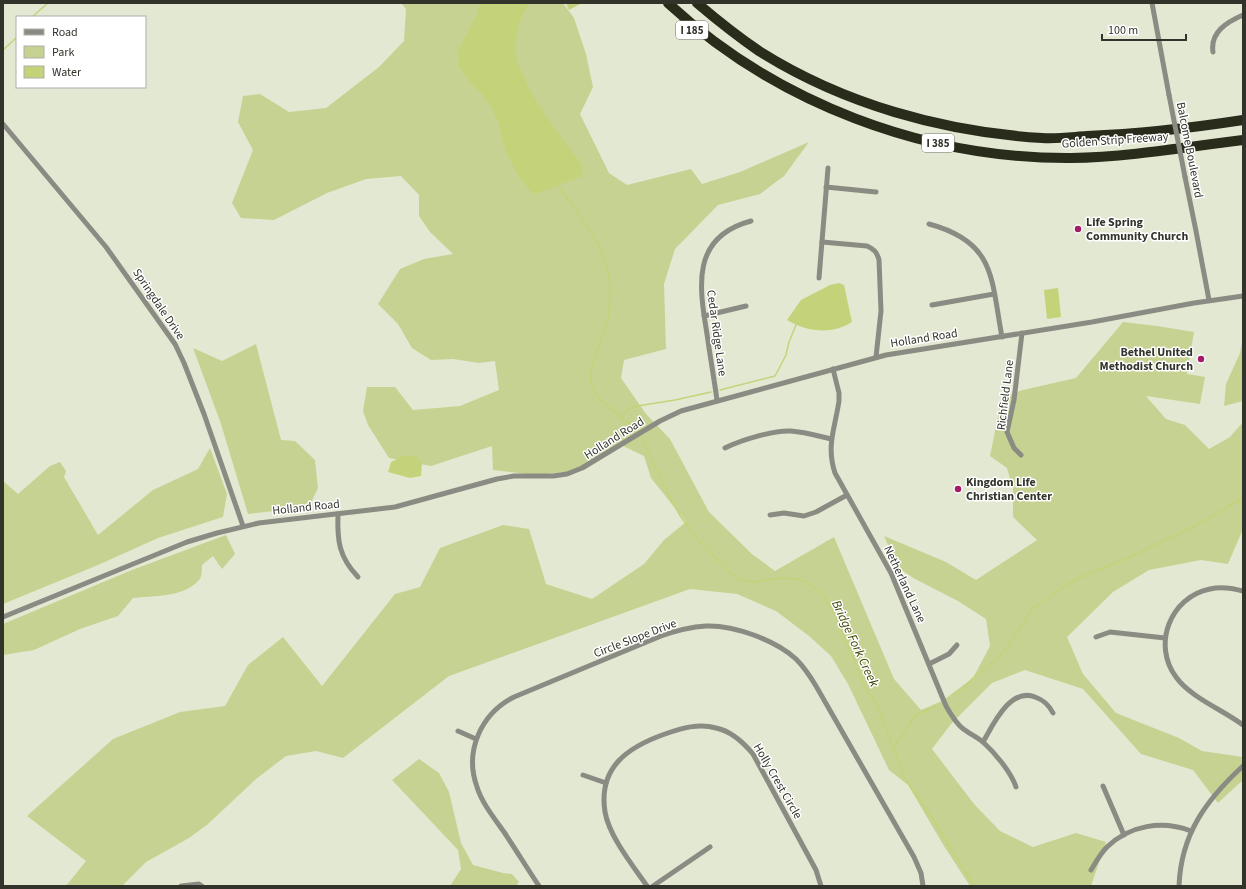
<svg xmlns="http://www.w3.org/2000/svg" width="1246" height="889" font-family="'Source Sans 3',sans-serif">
  <rect width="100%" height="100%" fill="#e3e8d2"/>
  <!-- green -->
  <g fill="#c6d291">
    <path d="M 401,3 L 563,3 L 574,18 L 586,54 L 593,87 L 580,114 L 609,173 L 627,185 L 691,169 L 702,184 L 740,172 L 809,142 L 784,176 L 760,194 L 718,205 L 675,249 L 664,284 L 666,349 L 624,360 L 621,378 L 646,414 L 670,439 L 709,512 L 752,554 L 775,571 L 834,537 L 894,679 L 921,710 L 942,701 L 973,678 L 990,646 L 986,619 L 958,601 L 915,579 L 898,568 L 884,536 L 946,562 L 976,580 L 1037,540 L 1013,517 L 1013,489 L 1007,468 L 990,456 L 1002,397 L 1023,390 L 1076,378 L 1123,322 L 1157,326 L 1194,332 L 1187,374 L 1205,377 L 1200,404 L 1146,396 L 1166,419 L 1185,425 L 1209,449 L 1230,437 L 1243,422 L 1243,529 L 1228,564 L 1201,560 L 1149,570 L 1113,592 L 1067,637 L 1083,674 L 1116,713 L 1179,738 L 1202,751 L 1243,757 L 1243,780 L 1218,803 L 1193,770 L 1141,754 L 1083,689 L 1025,670 L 992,683 L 951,724 L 932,749 L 974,804 L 1000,831 L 1033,847 L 1076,833 L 1106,842 L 1091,886 L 970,886 L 944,846 L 908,785 L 889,770 L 848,684 L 831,656 L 809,636 L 776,611 L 737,594 L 690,589 L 449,676 L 343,758 L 316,751 L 286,756 L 256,779 L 208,824 L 189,838 L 146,862 L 122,886 L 66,886 L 86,861 L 27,816 L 113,739 L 180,712 L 225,706 L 248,665 L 283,637 L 322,686 L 395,594 L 420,587 L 440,548 L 503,525 L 529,529 L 546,584 L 592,599 L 644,564 L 664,540 L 686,522 L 651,478 L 644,456 L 623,446 L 584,470 L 535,475 L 493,470 L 492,446 L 431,466 L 389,458 L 368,425 L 363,411 L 367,387 L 395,387 L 413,410 L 460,406 L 499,390 L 495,361 L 479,363 L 453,359 L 431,360 L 412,348 L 398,324 L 378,304 L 400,269 L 424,259 L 453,254 L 430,232 L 419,216 L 419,195 L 401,176 L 366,179 L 327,193 L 274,220 L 241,218 L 232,203 L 253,150 L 238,122 L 243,96 L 260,94 L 289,112 L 326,108 L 379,67 L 404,41 L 406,9 Z"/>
    <path d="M 1243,337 L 1243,401 L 1224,406 L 1226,384 L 1240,353 Z"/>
    <path d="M 256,344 L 281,440 L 295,441 L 315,460 L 318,488 L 309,507 L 248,514 L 221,424 L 193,348 L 222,361 Z"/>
    <path d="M 210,448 L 227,494 L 223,517 L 158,538 L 98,565 L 3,604 L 3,481 L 18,494 L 50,466 L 60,462 L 66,471 L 64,477 L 98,535 L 153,490 L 198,469 Z"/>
    <path d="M 226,535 L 235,554 L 222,569 L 213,556 L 202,565 C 202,570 202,577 199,580 C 185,597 153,596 133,598 L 118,616 L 80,629 L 34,650 L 3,655 L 3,624 L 132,570 Z"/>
    <path d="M 419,759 L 439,773 L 449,792 L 461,843 L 473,865 L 503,873 L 512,874 L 519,882 L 516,886 L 450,886 L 461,869 L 458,850 L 392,780 Z"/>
  </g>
  <!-- water -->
  <g fill="#c4d379">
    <path d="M 480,3 L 529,3 C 518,22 512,39 517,61 C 518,66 521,71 523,75 C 537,108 561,136 582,165 L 582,176 L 536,194 L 531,192 L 517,174 L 505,149 L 498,121 L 491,107 L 482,94 L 470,82 L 459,66 L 458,50 L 476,16 Z"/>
    <path d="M 566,3 L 582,3 L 569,10 Z"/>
    <path d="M 839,283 L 844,285 L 852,322 C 832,335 807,332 787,320 L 801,300 L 830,285 Z"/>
    <path d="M 1058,288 L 1061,317 L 1047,319 L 1044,290 Z"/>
    <path d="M 403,456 L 416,456 L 422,462 L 421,476 L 410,478 L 388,472 L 391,462 Z"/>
  </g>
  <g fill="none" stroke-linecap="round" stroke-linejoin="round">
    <!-- stream -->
    <g stroke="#c4d379" stroke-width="1.5">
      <path d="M 32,17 L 48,3"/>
      <path d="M 3,50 L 17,37"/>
      <path d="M 558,186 C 580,216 609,249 610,288 C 610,298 609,309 608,319 C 604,337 585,370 592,387 C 597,399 609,407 619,415 C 623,422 632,423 637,430"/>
      <path d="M 720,390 L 775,376 L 786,355 L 789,342 L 796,325"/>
      <path d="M 620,418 L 631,407 L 675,400 L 711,392"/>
      <path d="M 642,438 L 661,480 L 680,516 L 699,541 L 730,573 L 739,579 L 753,582 L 781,578 L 796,579 L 807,582 L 824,596 L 835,614 L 866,689 L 878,706 L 904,777 L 936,824 L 954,854 L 975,886"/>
      <path d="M 956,695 L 973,678 L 998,658 L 1011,642 L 1033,608 L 1065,586 L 1084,576 L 1130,557 L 1193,527 L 1238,501 L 1243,495"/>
      <path d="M 894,747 L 915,716 L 936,706"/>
    </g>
    <!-- street -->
    <g stroke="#8a8c83" stroke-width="5">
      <path d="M 1152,3 L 1169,95"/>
      <path d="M 1213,52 C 1210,32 1227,22 1243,15"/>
      <path d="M 3,124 L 106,247 L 175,344 L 184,363 L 204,414 L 243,526"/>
      <path d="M 1185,177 L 1196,231 L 1209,300"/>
      <path d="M 826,187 L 876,192"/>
      <path d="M 929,224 C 996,242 991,279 1002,337"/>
      <path d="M 822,242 L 867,246 C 874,249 877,252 879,260 L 881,311 L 876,357"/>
      <path d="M 819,278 L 828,168"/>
      <path d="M 932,305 L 994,294"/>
      <path d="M 704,316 L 746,306"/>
      <path d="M 833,369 L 839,393 L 839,401 C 835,428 826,446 835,473 L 891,573 L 946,706 C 950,713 954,720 960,726 C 967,733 976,736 983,742 C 995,753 1011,772 1016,787"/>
      <path d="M 717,400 C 714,378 710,356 707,334 C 699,286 691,237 751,221"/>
      <path d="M 725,448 C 741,440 774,430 791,431 C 805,432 818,436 831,439"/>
      <path d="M 1021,455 L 1014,448 L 1007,432 L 1014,400 L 1022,333"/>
      <path d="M 338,514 C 337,541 339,557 358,577"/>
      <path d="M 770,515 L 784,513 L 804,516 L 816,512 L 847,495"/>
      <path d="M 1243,591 C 1232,588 1221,586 1210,589 C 1170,597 1152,645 1176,677 C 1190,697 1223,710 1243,725"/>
      <path d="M 3,617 L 187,542 L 217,533 L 259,523 L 395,507 L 497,479 L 514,476 L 553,476 L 567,474 L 582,468 L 660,421 L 681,411 L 886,355 L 1092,322 L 1194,303 L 1243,296"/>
      <path d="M 1096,637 L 1110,632 L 1165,638"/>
      <path d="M 929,664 L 949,654 L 957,645"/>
      <path d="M 458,731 L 476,739"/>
      <path d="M 983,742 C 993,725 1010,687 1035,697 C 1044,700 1049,705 1053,713"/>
      <path d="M 583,775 L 606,783"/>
      <path d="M 1103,786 L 1124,835"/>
      <path d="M 1091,870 C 1096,862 1100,854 1107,847 C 1130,825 1162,820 1191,831"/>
      <path d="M 181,886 L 199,884 L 202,886"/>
      <path d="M 539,886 C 527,868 516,850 504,832 C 494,818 482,803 477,787 C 464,751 481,714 514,697 L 661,636 C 675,631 690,627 706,626 C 734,625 775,640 796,659 C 804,667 810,676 816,686 L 914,857 L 921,873 L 923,886"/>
      <path d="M 647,886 C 633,866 609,836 605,812 C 598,767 628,747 665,734 C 682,728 699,723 716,728 C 731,731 743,742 753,754 L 816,870 L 821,886"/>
      <path d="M 653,886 L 710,847"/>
      <path d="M 1179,886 C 1181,834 1206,800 1243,766"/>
    </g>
    <!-- highway -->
    <g stroke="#292c1b" stroke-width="10">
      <path d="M 668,3 C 776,103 924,159 1071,158 C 1129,157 1186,147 1243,140"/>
      <path d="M 697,3 C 717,20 737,36 759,51 C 843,104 943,132 1042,138 C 1057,139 1072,137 1087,136 C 1139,134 1191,128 1243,120"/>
    </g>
    <!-- street-bridge -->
    <path stroke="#8a8c83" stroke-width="5" d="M 1169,95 L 1185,177"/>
  </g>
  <!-- markers -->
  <g fill="#a31c67" stroke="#fff" stroke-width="1.5">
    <circle cx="1078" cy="229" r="4"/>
    <circle cx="1201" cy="359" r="4"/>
    <circle cx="958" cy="489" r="4"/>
  </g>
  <g text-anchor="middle" stroke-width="3" stroke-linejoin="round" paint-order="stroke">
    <!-- shield labels -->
    <g fill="#fff" stroke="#70716b" stroke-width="1">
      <rect x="676" y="21" width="32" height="18" rx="3"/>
      <rect x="922" y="134" width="32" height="18" rx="3"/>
    </g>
    <g font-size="11" font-weight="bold" fill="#32342b">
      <text x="692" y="34">I 185</text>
      <text x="938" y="147">I 385</text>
    </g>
    <!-- street labels -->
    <g font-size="12" fill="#32342b" stroke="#fff">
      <text transform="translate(1115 140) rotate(-4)" y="4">Golden Strip Freeway</text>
      <text transform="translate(1190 150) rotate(79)" y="4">Balcome Boulevard</text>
      <text transform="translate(159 304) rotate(56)" y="4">Springdale Drive</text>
      <text transform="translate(717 333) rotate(82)" y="4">Cedar Ridge Lane</text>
      <text transform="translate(924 338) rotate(-9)" y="4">Holland Road</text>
      <text transform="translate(1005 395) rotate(-83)" y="4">Richfield Lane</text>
      <text transform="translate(614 438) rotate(-32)" y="4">Holland Road</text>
      <text transform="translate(306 507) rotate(-6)" y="4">Holland Road</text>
      <text transform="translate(905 584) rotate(65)" y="4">Netherland Lane</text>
      <text transform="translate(635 638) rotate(-21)" y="4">Circle Slope Drive</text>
      <text transform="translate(778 781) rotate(60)" y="4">Holly Crest Circle</text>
    </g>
    <!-- poi labels -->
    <g font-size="12" font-weight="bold" fill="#32342b" stroke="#fff" text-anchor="start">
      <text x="1086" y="226">Life Spring<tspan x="1086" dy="14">Community Church</tspan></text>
      <text x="1193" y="356" text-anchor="end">Bethel United<tspan x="1193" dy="14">Methodist Church</tspan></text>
      <text x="966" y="486">Kingdom Life<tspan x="966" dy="14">Christian Center</tspan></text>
    </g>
    <!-- water labels -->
    <g font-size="13" font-style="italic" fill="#3f4600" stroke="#fff">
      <text transform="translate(856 643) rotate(65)" y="5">Bridge Fork Creek</text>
    </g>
  </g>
  <!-- border -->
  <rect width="1246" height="889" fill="none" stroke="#32342b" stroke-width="8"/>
  <!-- legend -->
  <rect x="16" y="16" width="130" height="72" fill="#ffffff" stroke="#adaeaa"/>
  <rect x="24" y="29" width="20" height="6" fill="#8a8c83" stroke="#adaeaa"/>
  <text x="52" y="36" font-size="12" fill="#32342b">Road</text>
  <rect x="24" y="46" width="20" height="12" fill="#c6d291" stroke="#adaeaa"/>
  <text x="52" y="56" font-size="12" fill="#32342b">Park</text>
  <rect x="24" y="66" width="20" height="12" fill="#c4d379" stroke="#adaeaa"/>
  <text x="52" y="76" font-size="12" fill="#32342b">Water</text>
  <!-- scale -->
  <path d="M1102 34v6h84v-6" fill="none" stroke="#32342b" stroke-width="2"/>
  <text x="1108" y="34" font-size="12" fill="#32342b" stroke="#ffffff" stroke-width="3" paint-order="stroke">100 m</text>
</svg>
